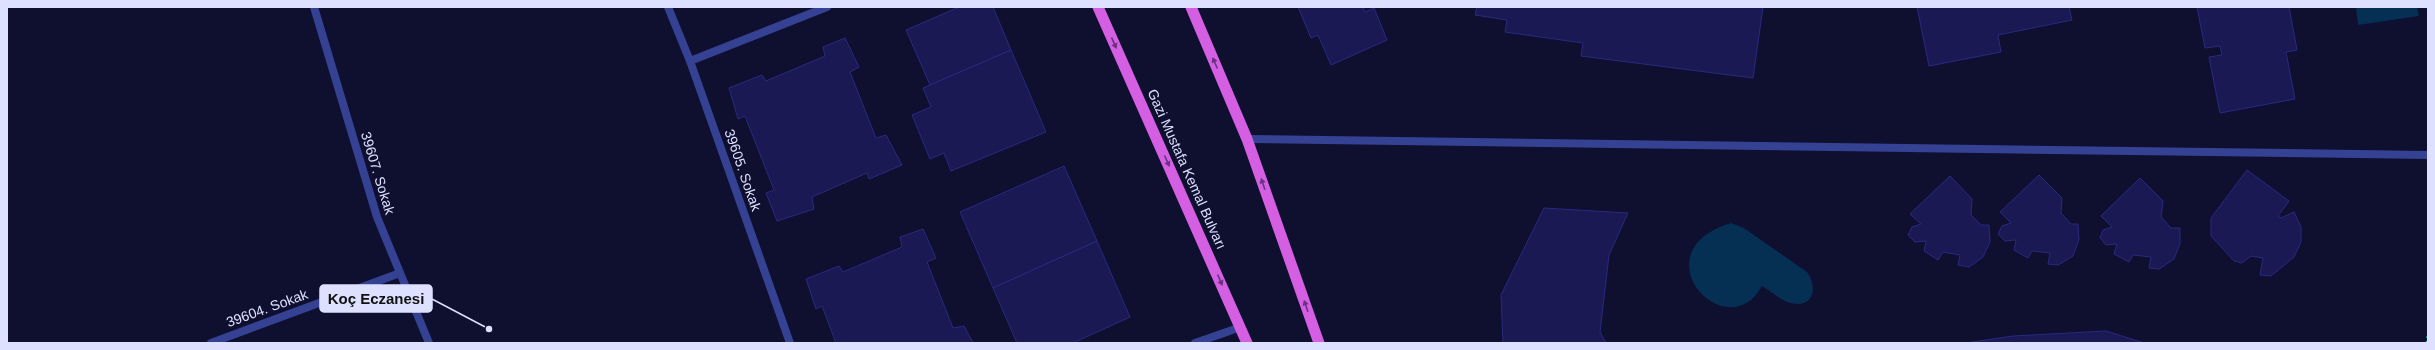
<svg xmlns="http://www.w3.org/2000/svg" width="2435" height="350" font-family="Arial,sans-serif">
  <rect width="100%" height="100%" fill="#0f0f30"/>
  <!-- water -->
  <g fill="#052f53">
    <path d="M 2356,7 L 2417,7 L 2419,16 L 2358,25 Z"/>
    <path d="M 1731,223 L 1744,228 L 1807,272 C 1818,286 1814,309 1791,303 C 1781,301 1771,291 1762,286 C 1727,350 1636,252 1731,223 Z"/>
  </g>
  <!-- building -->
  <g fill="#1a1953" stroke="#2a2981">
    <path d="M 959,7 L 993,7 L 1011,50 L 930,85 L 906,30 Z"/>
    <path d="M 1298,7 L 1363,7 L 1365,12 L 1374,8 L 1387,40 L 1331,65 L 1318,35 L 1311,38 Z"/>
    <path d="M 1477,7 L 1763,7 L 1753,78 L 1581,56 L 1583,43 L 1505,32 L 1507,20 L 1475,15 Z"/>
    <path d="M 1917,7 L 2069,7 L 2072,20 L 1998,35 L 2001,52 L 1929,66 Z"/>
    <path d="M 2197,7 L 2289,7 L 2297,50 L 2286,52 L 2295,99 L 2220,113 L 2209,57 L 2222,55 L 2220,46 L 2205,48 Z"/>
    <path d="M 845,38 L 859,67 L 850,72 L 876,138 L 886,135 L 902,165 L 869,179 L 867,173 L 812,197 L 814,209 L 777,221 L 766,193 L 774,190 L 745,116 L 738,119 L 729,88 L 762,75 L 766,81 L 825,56 L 823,47 Z"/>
    <path d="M 1011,50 L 1046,132 L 951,171 L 944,153 L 930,159 L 912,115 L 931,107 L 923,88 Z"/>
    <path d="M 1064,166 L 1097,241 L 993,288 L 960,212 Z"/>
    <path d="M 2247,170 L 2289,201 L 2278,216 L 2281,218 L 2294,212 L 2301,227 L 2301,242 L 2294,257 L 2271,276 L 2260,275 L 2263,258 L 2251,256 L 2242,263 L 2234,261 L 2211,236 L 2211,218 Z"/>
    <path d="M 2039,175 L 2062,198 L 2061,213 L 2071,224 L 2078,224 L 2079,240 L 2073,256 L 2058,265 L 2048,264 L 2050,253 L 2032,251 L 2028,258 L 2014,250 L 2016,240 L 2005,241 L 1998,234 L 2002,226 L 2011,223 L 2000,212 Z"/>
    <path d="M 1950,176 L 1972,199 L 1971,215 L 1981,225 L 1989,225 L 1990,242 L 1983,257 L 1969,267 L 1958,265 L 1960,255 L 1943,252 L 1938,260 L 1924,251 L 1926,241 L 1915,242 L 1908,235 L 1912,227 L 1921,224 L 1910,214 Z"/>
    <path d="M 2140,178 L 2163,201 L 2161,217 L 2171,228 L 2180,228 L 2180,244 L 2174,259 L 2159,269 L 2149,268 L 2151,257 L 2133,255 L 2129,262 L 2114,254 L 2117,244 L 2106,245 L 2100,238 L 2103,230 L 2112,227 L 2101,216 Z"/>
    <path d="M 1544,208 L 1628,213 L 1609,255 L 1600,332 L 1606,343 L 1503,343 L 1501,295 Z"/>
    <path d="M 923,229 L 936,258 L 927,262 L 953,328 L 964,326 L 973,343 L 836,343 L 822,306 L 816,309 L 806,279 L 839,266 L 843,272 L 902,247 L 900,237 Z"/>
    <path d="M 1097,241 L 1130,317 L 1073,343 L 1017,343 L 993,288 Z"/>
    <path d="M 2106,331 L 2144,343 L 1966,343 L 2013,336 Z"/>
  </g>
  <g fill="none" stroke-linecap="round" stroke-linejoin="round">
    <!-- path -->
    <path stroke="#23cda5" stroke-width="2.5" stroke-dasharray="2 3" stroke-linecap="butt" d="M 2427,343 L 2428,334"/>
    <!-- minor -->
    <g stroke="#354293" stroke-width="8">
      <path d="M 314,7 L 377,217 L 429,343"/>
      <path d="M 668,7 L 690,61 L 790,343"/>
      <path d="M 690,61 L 827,7"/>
      <path d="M 1247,139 L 2428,155"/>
      <path d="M 211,343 L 400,273"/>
      <path d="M 1195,343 L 1241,327"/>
    </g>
    <!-- trunk -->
    <g stroke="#d45fe2" stroke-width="11">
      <path d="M 1098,7 L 1247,343"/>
      <path d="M 1191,7 L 1247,139 L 1319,343"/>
    </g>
  </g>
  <!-- one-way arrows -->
  <defs><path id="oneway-solid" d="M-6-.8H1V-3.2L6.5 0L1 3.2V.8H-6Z"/></defs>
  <g fill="#683380">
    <use href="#oneway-solid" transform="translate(1114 43) rotate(66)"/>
    <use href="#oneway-solid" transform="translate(1215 63) rotate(-113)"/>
    <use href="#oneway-solid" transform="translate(1167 161) rotate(66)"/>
    <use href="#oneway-solid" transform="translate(1263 184) rotate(-109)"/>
    <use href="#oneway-solid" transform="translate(1220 280) rotate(66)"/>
    <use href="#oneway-solid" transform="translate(1306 306) rotate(-109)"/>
  </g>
  <g text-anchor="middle" stroke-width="4" stroke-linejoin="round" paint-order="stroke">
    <!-- street labels -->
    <g font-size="14" fill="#dee0ff" stroke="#0f0f30">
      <text transform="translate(1187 169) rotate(66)" y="5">Gazi Mustafa Kemal Bulvarı</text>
      <text transform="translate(743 170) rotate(71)" y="5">39605. Sokak</text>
      <text transform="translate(378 173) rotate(73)" y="5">39607. Sokak</text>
      <text transform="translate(267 308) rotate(-20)" y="5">39604. Sokak</text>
    </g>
  </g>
  <!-- callouts -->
  <path fill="none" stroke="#dee0ff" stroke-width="1.5" d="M489 329L432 299"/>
  <circle fill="#dee0ff" stroke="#0f0f30" stroke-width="1.5" cx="489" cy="329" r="4"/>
  <rect fill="#dee0ff" stroke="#dee0ff" stroke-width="1.5" x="320" y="285" width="112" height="27" rx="4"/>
  <g font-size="15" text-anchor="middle" font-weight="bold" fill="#111">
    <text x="376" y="304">Koç Eczanesi</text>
  </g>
  <!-- border -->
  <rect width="2435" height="350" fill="none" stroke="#dee0ff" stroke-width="16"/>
</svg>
